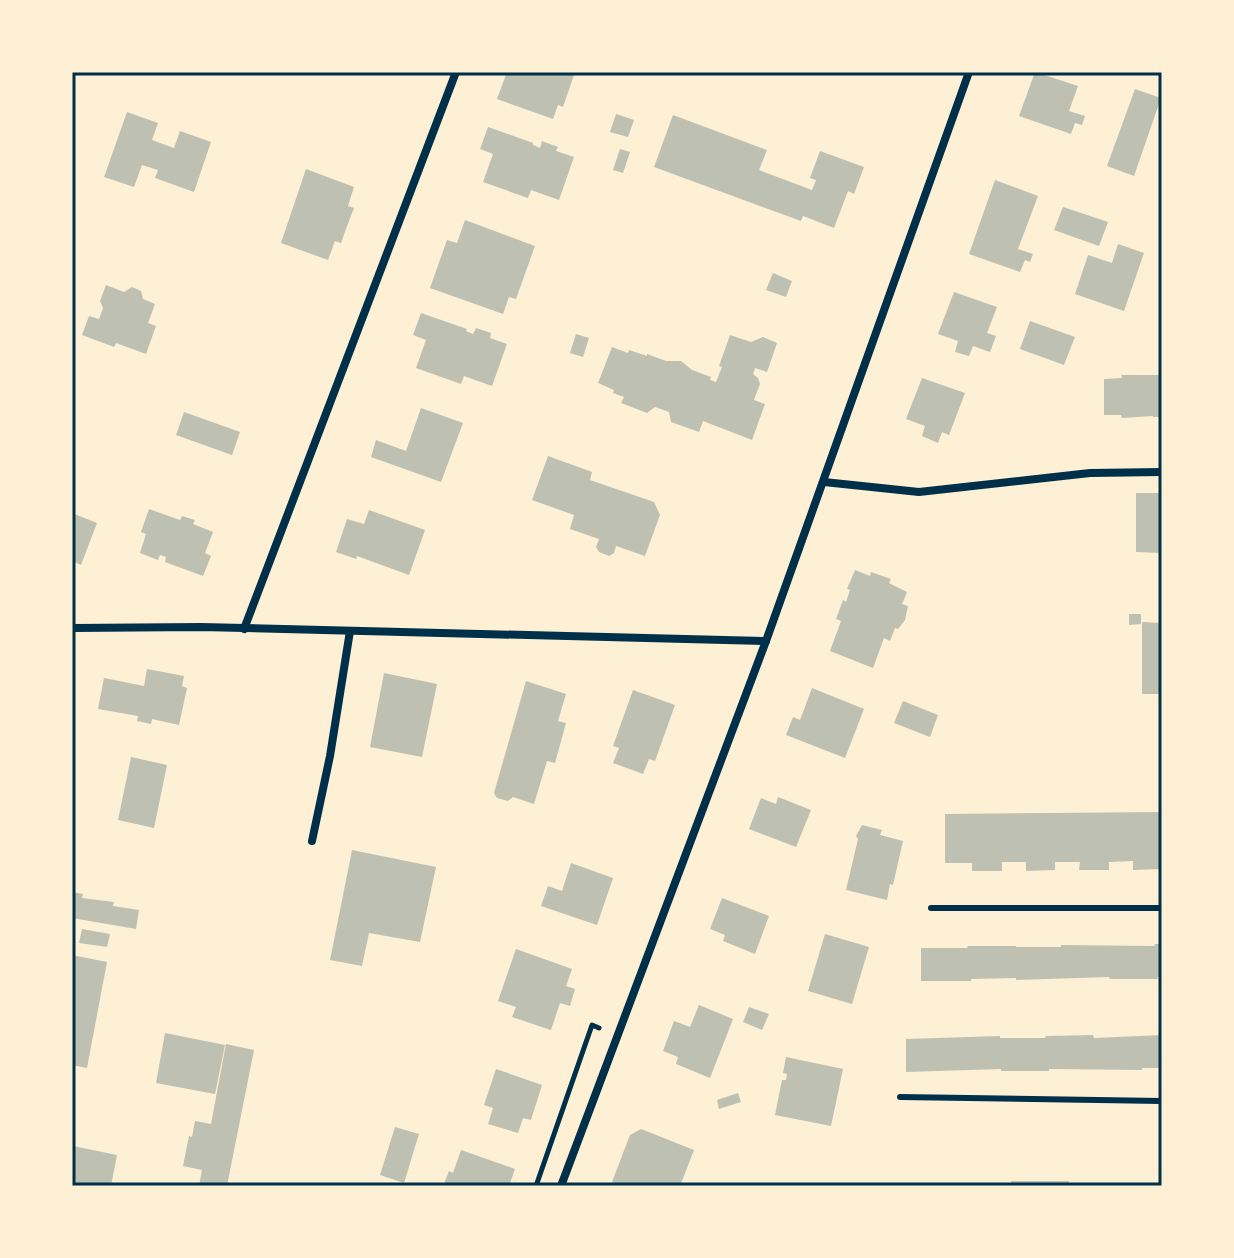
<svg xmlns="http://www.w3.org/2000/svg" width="1234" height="1258" font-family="'Public Sans',sans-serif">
  <rect width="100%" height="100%" fill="#fdf0d5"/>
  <!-- building -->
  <g fill="#bec0b2">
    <path d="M 507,72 L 575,72 L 563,107 L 558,105 L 553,119 L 497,99 Z"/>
    <path d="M 1035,72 L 1078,86 L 1069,111 L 1085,116 L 1082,125 L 1075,123 L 1071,134 L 1019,116 Z"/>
    <path d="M 1135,89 L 1161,98 L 1134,176 L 1107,166 Z"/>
    <path d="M 127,112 L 158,123 L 152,140 L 174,148 L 180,131 L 211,142 L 194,192 L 155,178 L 158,170 L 142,165 L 134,187 L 104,177 Z"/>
    <path d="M 616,114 L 634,120 L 628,137 L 610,132 Z"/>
    <path d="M 673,115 L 767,150 L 759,170 L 812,190 L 816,180 L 810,178 L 820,151 L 864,167 L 854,194 L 848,191 L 834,228 L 803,216 L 801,221 L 654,167 Z"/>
    <path d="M 488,127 L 533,143 L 533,145 L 540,148 L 542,141 L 558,147 L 556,151 L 574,157 L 559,200 L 531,190 L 528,198 L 483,182 L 493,154 L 480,149 Z"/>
    <path d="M 620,149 L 630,152 L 623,173 L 613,170 Z"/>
    <path d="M 306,169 L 354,187 L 348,206 L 354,208 L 347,226 L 341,243 L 335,241 L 328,260 L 281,243 Z"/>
    <path d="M 995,180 L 1038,196 L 1018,249 L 1033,254 L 1030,262 L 1025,260 L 1020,272 L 969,254 Z"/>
    <path d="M 1063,207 L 1108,222 L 1099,246 L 1054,230 Z"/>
    <path d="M 465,220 L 535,246 L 516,299 L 509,297 L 503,314 L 430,288 L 447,240 L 457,243 Z"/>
    <path d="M 1118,244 L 1144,253 L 1124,311 L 1075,294 L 1088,255 L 1112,263 Z"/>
    <path d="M 773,273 L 792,281 L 786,297 L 766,290 Z"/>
    <path d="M 106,285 L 124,292 L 132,287 L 141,291 L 143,299 L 155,304 L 148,323 L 156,326 L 146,354 L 116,343 L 114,347 L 82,335 L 89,316 L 99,319 L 103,308 L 100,301 Z"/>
    <path d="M 954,292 L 997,307 L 987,333 L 996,336 L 990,352 L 973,346 L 969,356 L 955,352 L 958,341 L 938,334 Z"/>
    <path d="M 421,313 L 467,329 L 466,331 L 473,334 L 476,328 L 491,333 L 490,338 L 507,344 L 492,386 L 464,376 L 461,384 L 416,368 L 426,340 L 413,335 Z"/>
    <path d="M 1030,321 L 1075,337 L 1064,365 L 1020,349 Z"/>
    <path d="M 576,334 L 589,338 L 583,357 L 570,353 Z"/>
    <path d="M 730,335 L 751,342 L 763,337 L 777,343 L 767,372 L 755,368 L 753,374 L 758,378 L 760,384 L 754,400 L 765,404 L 752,440 L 703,421 L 699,432 L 671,422 L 669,412 L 655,407 L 647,413 L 621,403 L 624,397 L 613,393 L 614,390 L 598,383 L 612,347 L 628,353 L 629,350 L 647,356 L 647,354 L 666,361 L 681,361 L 692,370 L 711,377 L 710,380 L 716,382 L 722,367 L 719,366 Z"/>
    <path d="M 1121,375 L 1162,375 L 1162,417 L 1153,417 L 1153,416 L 1122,418 L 1121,415 L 1104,415 L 1104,379 L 1122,378 Z"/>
    <path d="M 922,378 L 965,393 L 949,435 L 942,432 L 938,443 L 922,436 L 925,426 L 906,419 Z"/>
    <path d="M 421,408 L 463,423 L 441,482 L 371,457 L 376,440 L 406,451 Z"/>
    <path d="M 184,412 L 240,432 L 232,455 L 176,435 Z"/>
    <path d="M 548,456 L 592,472 L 590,480 L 654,502 L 660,515 L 645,556 L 616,546 L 614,553 L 609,556 L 599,552 L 596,547 L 599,539 L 570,529 L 574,515 L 532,500 Z"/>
    <path d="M 1136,493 L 1162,493 L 1162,553 L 1136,552 Z"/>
    <path d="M 149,509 L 180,520 L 182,516 L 195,520 L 193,524 L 213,532 L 205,553 L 211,556 L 203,576 L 165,562 L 166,557 L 160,555 L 158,560 L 140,553 L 146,534 L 141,532 Z"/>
    <path d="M 369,510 L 425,530 L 409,575 L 357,556 L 356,559 L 336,552 L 347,519 L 364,524 Z"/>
    <path d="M 72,513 L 97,523 L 81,565 L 72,561 Z"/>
    <path d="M 855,570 L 870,576 L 871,572 L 891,579 L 889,583 L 907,592 L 902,604 L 908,606 L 905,620 L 898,629 L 895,628 L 890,641 L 884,638 L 873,668 L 830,651 L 841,621 L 836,619 L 843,600 L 846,602 L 850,590 L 847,589 Z"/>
    <path d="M 1129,614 L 1141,614 L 1141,624 L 1129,625 Z"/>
    <path d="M 1142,622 L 1162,623 L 1162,694 L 1142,694 Z"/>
    <path d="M 147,669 L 184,676 L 182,686 L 187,688 L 179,725 L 152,719 L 151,724 L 137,721 L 138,716 L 98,709 L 104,678 L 144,686 Z"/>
    <path d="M 384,673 L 437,684 L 422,757 L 370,747 Z"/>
    <path d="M 526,681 L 566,694 L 558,721 L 566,723 L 555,763 L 547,761 L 534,804 L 513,797 L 508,801 L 497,798 L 494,793 Z"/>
    <path d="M 812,688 L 864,709 L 845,758 L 786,735 L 793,717 L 800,720 Z"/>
    <path d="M 633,690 L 675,705 L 655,761 L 649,759 L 643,774 L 613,763 L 619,748 L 613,746 Z"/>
    <path d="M 903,701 L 938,715 L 930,737 L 894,723 Z"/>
    <path d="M 131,757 L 167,765 L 154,828 L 118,820 Z"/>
    <path d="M 778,797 L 811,810 L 796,847 L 749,829 L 761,798 L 776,804 Z"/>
    <path d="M 1162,812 L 1162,869 L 1133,870 L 1133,861 L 1109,862 L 1109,870 L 1079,870 L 1080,862 L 1055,862 L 1055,870 L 1026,871 L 1026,862 L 1002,862 L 1002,871 L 972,871 L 972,863 L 945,863 L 945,814 Z"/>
    <path d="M 862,825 L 882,830 L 880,835 L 903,841 L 893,885 L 890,884 L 887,900 L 846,890 L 858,839 L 856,836 Z"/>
    <path d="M 352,850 L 436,867 L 420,942 L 369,933 L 362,966 L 330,960 Z"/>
    <path d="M 571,863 L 613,878 L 597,925 L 541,906 L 548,886 L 562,891 Z"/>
    <path d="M 72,892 L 83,894 L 82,898 L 114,902 L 113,906 L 139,910 L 136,929 L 72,918 Z"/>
    <path d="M 722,898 L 769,916 L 755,954 L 723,941 L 725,935 L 710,929 Z"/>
    <path d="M 82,929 L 110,934 L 107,947 L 79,943 Z"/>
    <path d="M 825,934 L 869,947 L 852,1004 L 808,991 Z"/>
    <path d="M 1155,944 L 1162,944 L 1162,977 L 1157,977 L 1158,979 L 1110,979 L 1109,977 L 1016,980 L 1016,978 L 971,979 L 971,981 L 921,981 L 921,948 L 967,948 L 968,946 L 1016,946 L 1016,947 L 1061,947 L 1061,945 L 1154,946 Z"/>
    <path d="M 516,949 L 572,969 L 566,986 L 575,989 L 570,1006 L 560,1003 L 551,1030 L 512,1017 L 516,1007 L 498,1001 Z"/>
    <path d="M 72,955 L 107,962 L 87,1068 L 72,1065 Z"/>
    <path d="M 699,1005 L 733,1019 L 710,1078 L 676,1064 L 678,1057 L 663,1051 L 674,1021 L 690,1027 Z"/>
    <path d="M 749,1007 L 769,1014 L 762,1030 L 743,1022 Z"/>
    <path d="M 165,1033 L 225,1045 L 215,1094 L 156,1083 Z"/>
    <path d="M 1093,1035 L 1094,1038 L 1162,1035 L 1162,1068 L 1142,1068 L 1142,1070 L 1049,1069 L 1049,1071 L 1001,1071 L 1001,1069 L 906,1072 L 906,1039 L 1000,1036 L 1000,1038 L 1045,1038 L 1046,1036 Z"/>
    <path d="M 226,1044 L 254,1050 L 227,1186 L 199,1186 L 202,1170 L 183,1166 L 189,1136 L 192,1137 L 195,1121 L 211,1124 Z"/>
    <path d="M 786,1057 L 843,1069 L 831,1126 L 775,1115 L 782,1080 L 786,1080 L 787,1074 L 783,1073 Z"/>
    <path d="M 496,1069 L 542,1085 L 531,1120 L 523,1118 L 518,1133 L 488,1124 L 493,1108 L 484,1105 Z"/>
    <path d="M 738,1093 L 741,1102 L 719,1109 L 717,1100 Z"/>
    <path d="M 395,1127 L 419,1134 L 404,1183 L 380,1175 Z"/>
    <path d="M 641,1129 L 694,1150 L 680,1186 L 622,1186 L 612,1182 L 630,1135 Z"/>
    <path d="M 73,1146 L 117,1155 L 111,1186 L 72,1186 Z"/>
    <path d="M 461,1150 L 515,1169 L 509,1186 L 443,1186 L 449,1171 L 453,1173 Z"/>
    <rect x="1011" y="1181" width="58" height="5"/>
  </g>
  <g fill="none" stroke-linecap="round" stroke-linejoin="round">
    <!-- path -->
    <path stroke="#003049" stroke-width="5" d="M 536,1186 L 592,1025 L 599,1028"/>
    <!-- service -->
    <g stroke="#003049" stroke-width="6">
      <path d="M 931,908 L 1162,908"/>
      <path d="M 900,1097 L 1162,1101"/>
    </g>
    <!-- minor -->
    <g stroke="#003049" stroke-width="8">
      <path d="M 824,482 L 919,492 L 1090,473 L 1162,472"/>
      <path d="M 72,628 L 201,627 L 766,641"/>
      <path d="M 244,629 L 456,72"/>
      <path d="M 312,841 L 330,756 L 350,631"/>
      <path d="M 561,1186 L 766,641 L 969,72"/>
    </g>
  </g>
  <!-- border -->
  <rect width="1234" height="1258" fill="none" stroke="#fdf0d5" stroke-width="148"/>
  <rect x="74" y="74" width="1086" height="1110" fill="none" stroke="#003049" stroke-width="3"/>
</svg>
